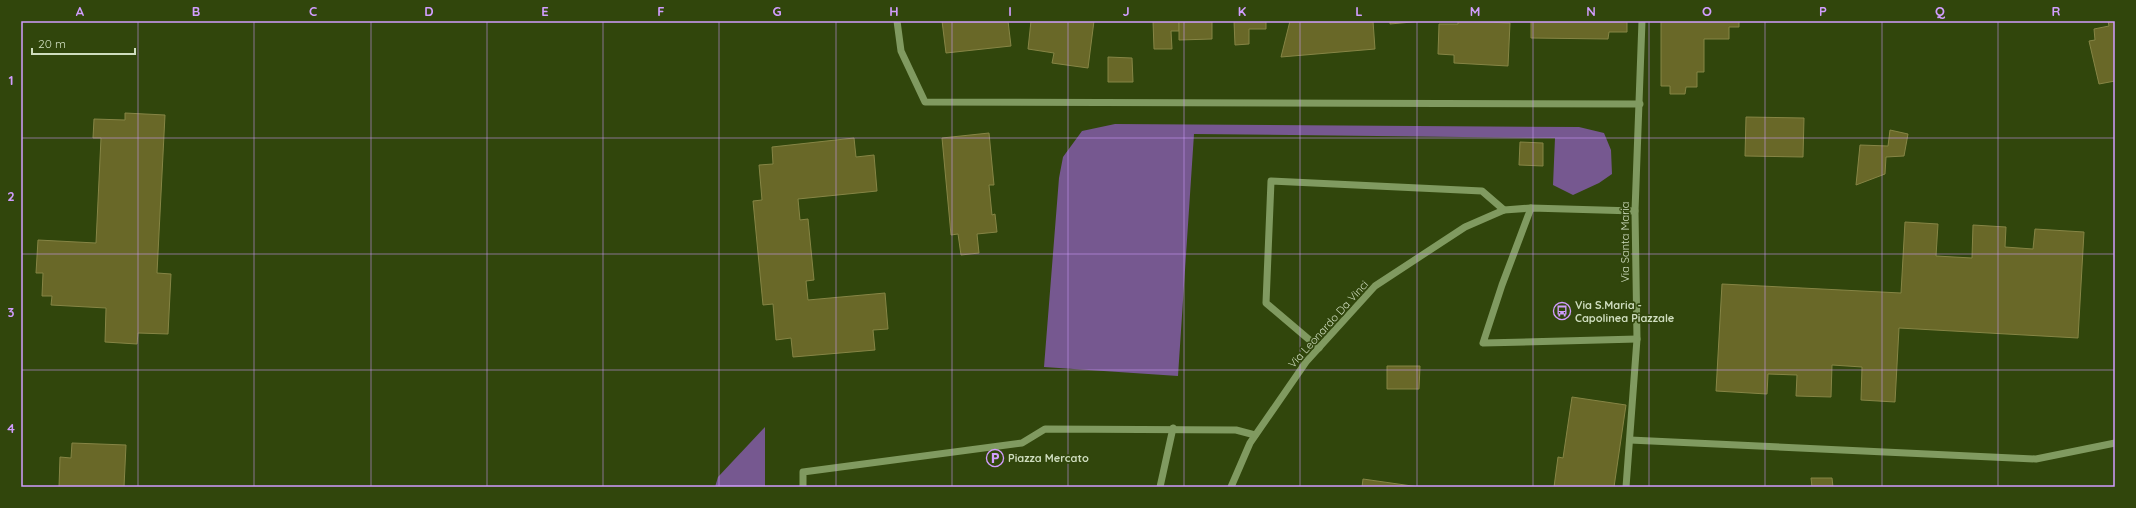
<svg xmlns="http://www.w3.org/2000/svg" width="2136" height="508" font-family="Quicksand,sans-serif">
  <rect width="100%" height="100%" fill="#31460c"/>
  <!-- green -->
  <g fill="#765890">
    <path d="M 1115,124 L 1579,127 L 1604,133 L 1611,150 L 1612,174 L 1599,183 L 1573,195 L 1553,185 L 1555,138 L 1194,134 L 1178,376 L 1044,367 L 1059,178 L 1063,157 L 1082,131 Z"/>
    <path d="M 765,427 L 765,487 L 715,487 L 718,477 Z"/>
  </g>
  <!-- building -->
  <g fill="#696828" stroke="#868545">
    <path d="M 942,21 L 1008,21 L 1011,46 L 946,53 Z"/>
    <path d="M 1031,21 L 1094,21 L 1088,68 L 1052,63 L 1054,53 L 1028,49 Z"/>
    <path d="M 1153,21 L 1179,21 L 1179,31 L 1171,31 L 1172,49 L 1154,49 Z"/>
    <path d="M 1179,21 L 1212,21 L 1212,39 L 1179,40 Z"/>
    <path d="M 1234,21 L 1266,21 L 1266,29 L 1249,29 L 1249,44 L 1235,45 Z"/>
    <path d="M 1290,21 L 1373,21 L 1375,49 L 1281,57 Z"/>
    <path d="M 1390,21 L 1423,21 L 1390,24 Z"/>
    <path d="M 1458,21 L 1510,23 L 1508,66 L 1454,63 L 1454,55 L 1438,54 L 1439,24 L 1458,24 Z"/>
    <path d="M 1531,21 L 1627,21 L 1627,32 L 1609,32 L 1608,39 L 1531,38 Z"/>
    <path d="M 1661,21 L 1739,21 L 1739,27 L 1729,27 L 1729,39 L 1704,39 L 1704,72 L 1697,72 L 1697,87 L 1686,87 L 1685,94 L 1670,94 L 1670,86 L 1661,86 Z"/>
    <path d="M 2108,21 L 2115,21 L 2115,81 L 2099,84 L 2089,41 L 2095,40 L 2094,29 L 2109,26 Z"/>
    <path d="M 1108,57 L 1132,58 L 1133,82 L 1108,82 Z"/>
    <path d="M 125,113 L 165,115 L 157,273 L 171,274 L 168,334 L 138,333 L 137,344 L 105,342 L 106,308 L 51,305 L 52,296 L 42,296 L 43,273 L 36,273 L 38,240 L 96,243 L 101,138 L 93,138 L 94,119 L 125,120 Z"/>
    <path d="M 1746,117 L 1804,118 L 1803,157 L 1745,156 Z"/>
    <path d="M 1890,130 L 1908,134 L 1904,156 L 1886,157 L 1885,174 L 1856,185 L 1860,145 L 1888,146 Z"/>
    <path d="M 989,133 L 994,185 L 989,185 L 992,215 L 995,214 L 997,232 L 977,234 L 979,253 L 961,255 L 958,234 L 951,235 L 942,138 Z"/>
    <path d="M 854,138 L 856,157 L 874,155 L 877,191 L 798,199 L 800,220 L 808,219 L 814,280 L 806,281 L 808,300 L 885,293 L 888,329 L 873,330 L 875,350 L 793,357 L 791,338 L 776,340 L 773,304 L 763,305 L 753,201 L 762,200 L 759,165 L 773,164 L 772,147 Z"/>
    <path d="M 1520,142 L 1543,143 L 1543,166 L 1519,165 Z"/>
    <path d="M 1905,222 L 1938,224 L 1936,256 L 1972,258 L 1973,225 L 2006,227 L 2005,247 L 2033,249 L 2035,229 L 2084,232 L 2078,338 L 1899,328 L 1895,402 L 1861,400 L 1862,367 L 1832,365 L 1831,397 L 1796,396 L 1797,375 L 1768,374 L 1767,394 L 1716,391 L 1722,284 L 1901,293 Z"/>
    <path d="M 1387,366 L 1420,366 L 1419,389 L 1387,389 Z"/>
    <path d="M 1572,397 L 1626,405 L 1614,487 L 1554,487 L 1558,457 L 1563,458 Z"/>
    <path d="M 72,443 L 126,445 L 124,487 L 59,487 L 60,457 L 71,458 Z"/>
    <path d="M 1811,478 L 1832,478 L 1833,487 L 1812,487 Z"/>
    <path d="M 1363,479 L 1419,487 L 1362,487 Z"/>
  </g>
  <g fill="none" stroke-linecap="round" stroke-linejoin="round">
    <!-- minor -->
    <g stroke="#809a60" stroke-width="7">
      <path d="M 897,21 L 901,51 L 925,102 L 1640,104"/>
      <path d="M 1531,208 L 1502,285 L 1483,343 L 1637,339"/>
      <path d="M 1319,348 L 1266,303 L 1271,181 L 1482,191 L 1504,210"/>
      <path d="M 1630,440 L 2036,459 L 2115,443"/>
      <path d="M 803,487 L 803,472 L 1022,443 L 1045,429 L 1236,430 L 1255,435"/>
      <path d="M 1160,487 L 1173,428"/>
      <path d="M 1231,487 L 1250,443 L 1306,362 L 1375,286 L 1465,227 L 1504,210 L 1531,208 L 1635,211"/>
      <path d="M 1626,487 L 1637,339 L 1635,211 L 1642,21"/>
    </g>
  </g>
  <!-- grid -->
  <path fill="none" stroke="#d19dfe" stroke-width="1" stroke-opacity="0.55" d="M 138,21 L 138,487M 254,21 L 254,487M 371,21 L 371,487M 487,21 L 487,487M 603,21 L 603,487M 719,21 L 719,487M 836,21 L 836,487M 952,21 L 952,487M 1068,21 L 1068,487M 1184,21 L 1184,487M 1300,21 L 1300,487M 1417,21 L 1417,487M 1533,21 L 1533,487M 1649,21 L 1649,487M 1765,21 L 1765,487M 1882,21 L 1882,487M 1998,21 L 1998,487M 21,138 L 2115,138M 21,254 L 2115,254M 21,370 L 2115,370"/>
  <!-- icons -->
  <defs>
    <g id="bus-ring" transform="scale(0.9)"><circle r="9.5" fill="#31460c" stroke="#d19dfe" stroke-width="1.5"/><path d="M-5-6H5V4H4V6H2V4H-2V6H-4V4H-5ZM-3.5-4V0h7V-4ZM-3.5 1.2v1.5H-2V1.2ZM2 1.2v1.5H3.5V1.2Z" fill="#d19dfe"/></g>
    <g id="parking-ring" transform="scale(0.9)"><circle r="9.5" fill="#31460c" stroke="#d19dfe" stroke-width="1.5"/><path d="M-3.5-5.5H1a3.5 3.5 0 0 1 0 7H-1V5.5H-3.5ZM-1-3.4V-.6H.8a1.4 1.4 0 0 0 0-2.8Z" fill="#d19dfe"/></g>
  </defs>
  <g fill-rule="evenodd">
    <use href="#bus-ring" x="1562" y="311"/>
    <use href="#parking-ring" x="995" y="458"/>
  </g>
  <g text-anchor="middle" stroke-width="3.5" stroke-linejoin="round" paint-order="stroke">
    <!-- street labels -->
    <g font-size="11" fill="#cfddbf" stroke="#31460c">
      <text transform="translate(1625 242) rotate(-90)" y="4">Via Santa Maria</text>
      <text transform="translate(1328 324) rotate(-48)" y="4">Via Leonardo Da Vinci</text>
    </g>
    <!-- poi labels -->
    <g font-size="11" font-weight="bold" fill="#cfddbf" stroke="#31460c" text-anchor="start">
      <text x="1575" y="309">Via S.Maria -<tspan x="1575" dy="13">Capolinea Piazzale</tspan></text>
      <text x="1008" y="462">Piazza Mercato</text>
    </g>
  </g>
  <!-- border -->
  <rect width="2136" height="508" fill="none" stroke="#31460c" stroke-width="44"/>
  <!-- scale -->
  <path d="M32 48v6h103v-6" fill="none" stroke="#cfddbf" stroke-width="2"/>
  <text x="38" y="48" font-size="12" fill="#cfddbf" stroke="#31460c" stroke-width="3" paint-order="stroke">20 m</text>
  <rect x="22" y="22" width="2092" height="464" fill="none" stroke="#d19dfe" stroke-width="1.5"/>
  <g font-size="13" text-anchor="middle" font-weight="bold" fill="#d19dfe">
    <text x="80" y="16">A</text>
    <text x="196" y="16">B</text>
    <text x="313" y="16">C</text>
    <text x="429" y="16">D</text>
    <text x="545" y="16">E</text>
    <text x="661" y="16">F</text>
    <text x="777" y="16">G</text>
    <text x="894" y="16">H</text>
    <text x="1010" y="16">I</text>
    <text x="1126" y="16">J</text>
    <text x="1242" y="16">K</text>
    <text x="1359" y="16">L</text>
    <text x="1475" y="16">M</text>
    <text x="1591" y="16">N</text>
    <text x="1707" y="16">O</text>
    <text x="1823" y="16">P</text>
    <text x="1940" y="16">Q</text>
    <text x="2056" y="16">R</text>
    <text x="11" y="85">1</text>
    <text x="11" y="201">2</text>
    <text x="11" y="317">3</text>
    <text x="11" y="433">4</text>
  </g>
</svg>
